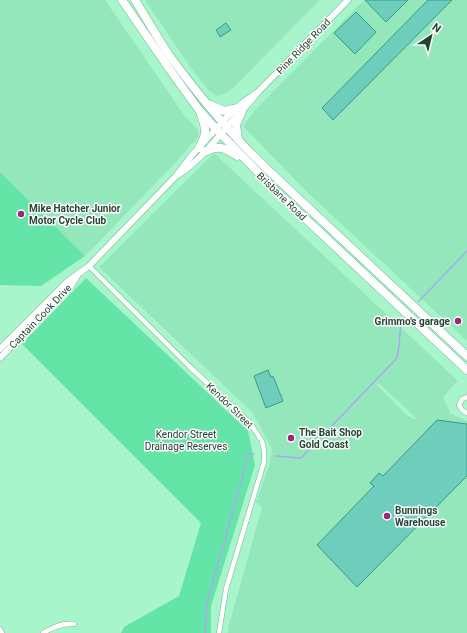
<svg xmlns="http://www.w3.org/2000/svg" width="467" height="633" font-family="Roboto,sans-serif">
  <rect width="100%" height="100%" fill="#a8f5cb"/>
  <!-- built -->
  <g fill="#94e7bb" fill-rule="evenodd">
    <path d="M 0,0 L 105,0 L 184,115 L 198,130 L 198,137 L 176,162 L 85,256 L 0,172 Z"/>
    <path d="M 145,0 L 320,0 L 233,88 L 224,94 L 217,96 L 208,90 L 188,64 Z"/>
    <path d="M 364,0 L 467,0 L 467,341 L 307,192 L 243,126 L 256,109 Z"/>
    <path d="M 214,153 L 458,381 L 443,397 L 451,414 L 467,421 L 467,633 L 228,633 L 229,625 L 262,507 L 256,502 L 269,466 L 272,449 L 253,413 L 99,267 ZM 376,384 L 380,384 L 418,420 L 408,416 Z"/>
  </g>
  <!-- green -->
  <g fill="#64e4a7">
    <path d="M 0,172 L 85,256 L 41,286 L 0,285 Z"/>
    <path d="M 86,278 L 248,431 L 255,465 L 211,606 L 211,633 L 121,633 L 124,627 L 179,596 L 201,523 L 22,344 Z"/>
  </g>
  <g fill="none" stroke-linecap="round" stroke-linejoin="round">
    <!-- stream -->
    <g stroke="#a6abf0" stroke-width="1.5">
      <path d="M 419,301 L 467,251"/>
      <path d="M 276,456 L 301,458 L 396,359 C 401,350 398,334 402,322"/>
      <path d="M 205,633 L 207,603 L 246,464 L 247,454 L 254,454"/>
    </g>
  </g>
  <!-- building -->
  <g fill="#6ecdbb" stroke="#389b8a">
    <path d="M 365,0 L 408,0 L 386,22 Z"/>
    <path d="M 428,0 L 452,0 L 333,120 L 322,108 Z"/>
    <path d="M 356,12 L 376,32 L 355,54 L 334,33 Z"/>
    <path d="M 226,23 L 231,30 L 220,37 L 216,30 Z"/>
    <path d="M 268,370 L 271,377 L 273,376 L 283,401 L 266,408 L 254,376 Z"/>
    <path d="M 437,420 L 467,424 L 467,476 L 357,587 L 317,545 L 374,486 L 370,483 L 379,473 L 383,476 Z"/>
  </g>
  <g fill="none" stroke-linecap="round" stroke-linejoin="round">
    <!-- street casing -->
    <g stroke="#6eb892" stroke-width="5.5">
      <g id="street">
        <path d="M 89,266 L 190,367 L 250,423 L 262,441 L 264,451 L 264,462 L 226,589 L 219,633"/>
        <path d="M 467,397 L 462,399 L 459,405 L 462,410 L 467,413"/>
        <path d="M 0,629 L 2,633"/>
        <path d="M 43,633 C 53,627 62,623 74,624"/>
      </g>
    </g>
    <!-- secondary casing -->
    <g stroke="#6eb892" stroke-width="7">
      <g id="secondary">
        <path d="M 178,175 C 198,162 215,141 231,122 C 240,112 250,103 258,92 L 348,0"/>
        <path d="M 0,349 L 67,282 L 89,266 L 176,176 L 192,155 L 227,117 L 242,103 L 258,92"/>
        <path d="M 0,358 L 71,286 L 77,276"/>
      </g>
    </g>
    <!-- highway casing -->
    <g stroke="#6eb892" stroke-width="9">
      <g id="highway">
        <path d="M 122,0 L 170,70 L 199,110 L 216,129 L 277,192 L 467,370"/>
        <path d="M 135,0 C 146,18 157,37 169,55 C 199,96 232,136 269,171 L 467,356"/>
        <path d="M 211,105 L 224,111 L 238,108"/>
        <path d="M 238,139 L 236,125 L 242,111"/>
        <path d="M 199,148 C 207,133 207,131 201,115"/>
        <path d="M 204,152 C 219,145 224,147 237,156"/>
      </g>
    </g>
    <!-- street -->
    <use href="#street" stroke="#fff" stroke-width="4.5"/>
    <!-- secondary -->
    <use href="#secondary" stroke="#fff" stroke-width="6"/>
    <!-- highway -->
    <use href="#highway" stroke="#fff" stroke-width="8"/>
  </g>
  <!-- markers -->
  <g fill="#9d267f" stroke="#fff" stroke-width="1.5">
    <circle cx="21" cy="214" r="4"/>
    <circle cx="458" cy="321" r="4"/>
    <circle cx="291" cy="438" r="4"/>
    <circle cx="387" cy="516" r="4"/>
  </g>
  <g text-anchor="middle" stroke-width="3" stroke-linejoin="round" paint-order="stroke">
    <!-- street labels -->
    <g font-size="10" fill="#254434" stroke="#fff">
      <text transform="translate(303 46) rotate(-46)" y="4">Pine Ridge Road</text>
      <text transform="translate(282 196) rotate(44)" y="4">Brisbane Road</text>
      <text transform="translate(40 316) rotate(-46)" y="4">Captain Cook Drive</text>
      <text transform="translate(230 405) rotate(44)" y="4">Kendor Street</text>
    </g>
    <!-- poi labels -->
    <g font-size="10" font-weight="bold" fill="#254434" stroke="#fff" text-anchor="start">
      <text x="29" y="212">Mike Hatcher Junior<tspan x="29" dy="12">Motor Cycle Club</tspan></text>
      <text x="450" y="325" text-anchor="end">Grimmo's garage</text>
      <text x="299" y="436">The Bait Shop<tspan x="299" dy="12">Gold Coast</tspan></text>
      <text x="395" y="514">Bunnings<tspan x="395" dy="12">Warehouse</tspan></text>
    </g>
    <!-- park labels -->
    <g font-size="10" fill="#233c2f" stroke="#fff">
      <text x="186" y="438">Kendor Street<tspan x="186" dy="12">Drainage Reserves</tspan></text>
    </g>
  </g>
  <!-- north arrow -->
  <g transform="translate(431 36) rotate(35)" stroke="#ffffff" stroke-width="3" paint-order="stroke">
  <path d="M0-3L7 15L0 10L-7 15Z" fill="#254434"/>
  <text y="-6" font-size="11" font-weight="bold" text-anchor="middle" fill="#254434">N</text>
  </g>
</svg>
